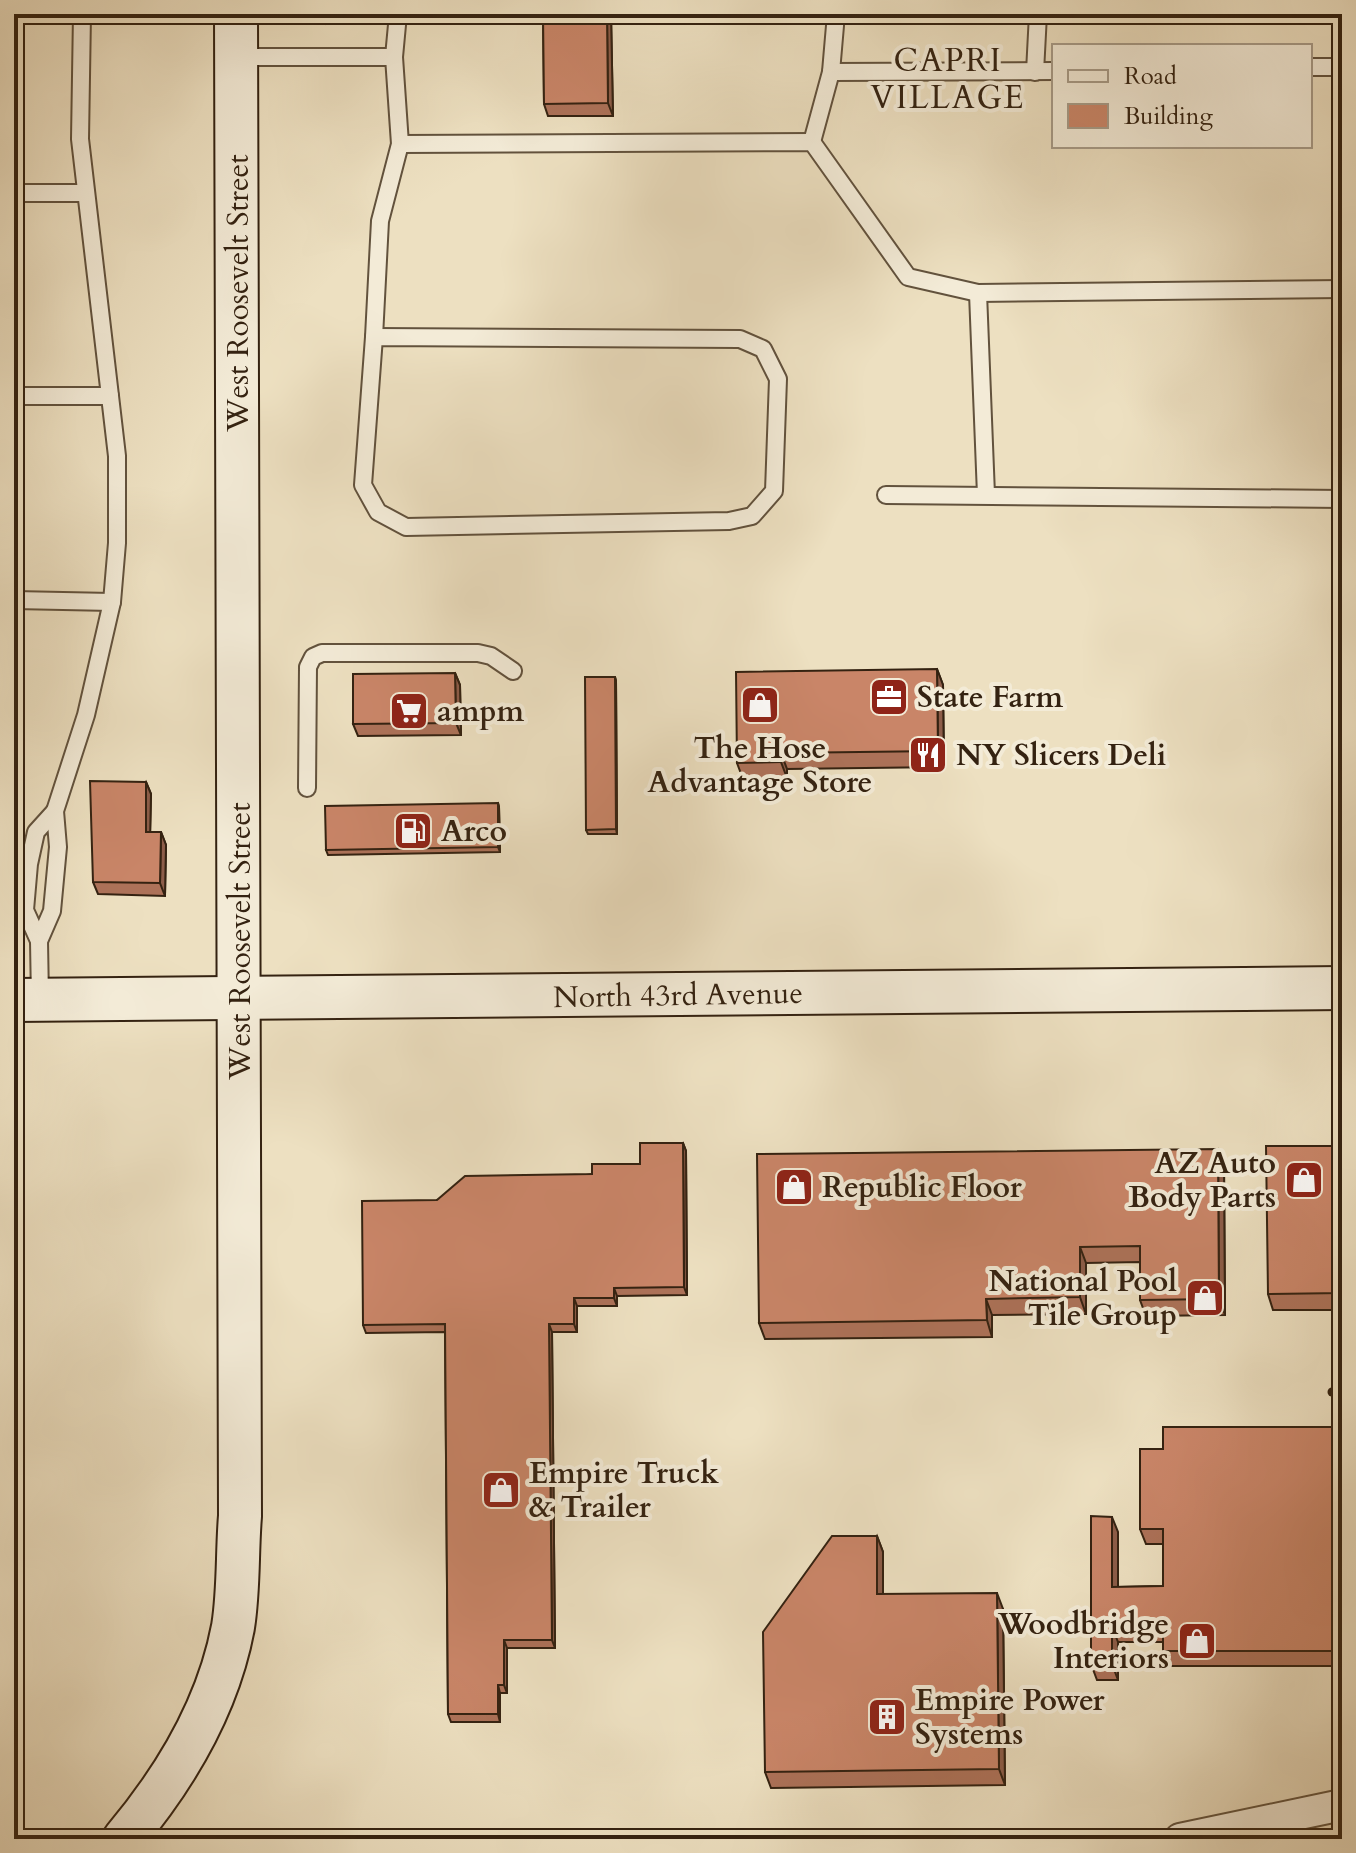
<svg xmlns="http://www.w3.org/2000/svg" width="1356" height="1853" font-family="Cardo,serif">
  <rect width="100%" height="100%" fill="#ede0c1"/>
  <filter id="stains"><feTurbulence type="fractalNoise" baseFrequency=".0025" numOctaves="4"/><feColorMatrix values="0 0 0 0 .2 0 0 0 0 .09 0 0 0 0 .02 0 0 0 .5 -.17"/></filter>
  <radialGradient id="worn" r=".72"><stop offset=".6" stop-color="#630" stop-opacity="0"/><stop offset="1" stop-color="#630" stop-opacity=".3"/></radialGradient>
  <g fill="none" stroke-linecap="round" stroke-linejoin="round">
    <!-- lane casing -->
    <g stroke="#62523d" stroke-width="20">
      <g id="lane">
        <path d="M 237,57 L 394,57"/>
        <path d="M 1310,67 L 1342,67"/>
        <path d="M 831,72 L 1054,71"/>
        <path d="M 1035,72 L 1038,14"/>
        <path d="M 812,142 L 831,72 L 836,14"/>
        <path d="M 400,144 L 812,142 L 908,277 L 978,293 L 1342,289"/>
        <path d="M 14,193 L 84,193"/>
        <path d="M 978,293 L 986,495"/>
        <path d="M 374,337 L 740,339 L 763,349 L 778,379 L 774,491 L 752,516 L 729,521 L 406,527 L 378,512 L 363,485 Z"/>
        <path d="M 374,337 L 380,221 L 400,144 L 394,57 L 398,14"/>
        <path d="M 14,396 L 110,396"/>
        <path d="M 886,495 L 1342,499"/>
        <path d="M 14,600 L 112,602"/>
        <path d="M 307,788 L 308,667 L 313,657 L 322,653 L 478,653 L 491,656 L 513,671"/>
        <path d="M 39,941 L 25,910 L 29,864 L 36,832 L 55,811"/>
        <path d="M 40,999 L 39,941 L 52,911 L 58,847 L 55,811 L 86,715 L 112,602 L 117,543 L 117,456 L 80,139 L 82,14"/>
      </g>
    </g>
    <!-- street casing -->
    <g stroke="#62523d" stroke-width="34">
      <path id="street" d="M 1180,1839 L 1342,1805"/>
    </g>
    <!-- secondary casing -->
    <g stroke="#342211" stroke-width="46">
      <g id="secondary">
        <path d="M 14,1000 L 1342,988"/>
        <path d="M 124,1839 C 176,1777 218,1707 233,1627 C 239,1591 237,1552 240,1516 L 236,14"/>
      </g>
    </g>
    <!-- lane -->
    <use href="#lane" stroke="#f3ebd7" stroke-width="16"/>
    <!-- street -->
    <use href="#street" stroke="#f3ebd7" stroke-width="30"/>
    <!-- secondary -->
    <use href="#secondary" stroke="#f3ebd7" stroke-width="42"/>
    <!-- rail casing -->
    <g stroke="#342211" stroke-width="9">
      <path id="rail" d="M 1332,1392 L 1342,1392"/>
    </g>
    <!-- rail -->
    <use href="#rail" stroke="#f3ebd7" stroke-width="6" stroke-dasharray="18" stroke-linecap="butt"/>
  </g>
  <!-- wall -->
  <g fill="#ad7259" stroke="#342211" stroke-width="2">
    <path d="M 312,14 L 332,14 L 326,23 Z"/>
    <path d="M 543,14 L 611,14 L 613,116 L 548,116 L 544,104 Z"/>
    <path d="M 937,669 L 943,685 L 944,767 L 787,769 L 787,778 L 743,779 L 737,763 Z"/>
    <path d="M 455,673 L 460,685 L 461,735 L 358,736 L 353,724 Z"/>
    <path d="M 615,677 L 616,681 L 617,834 L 588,834 L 586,830 Z"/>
    <path d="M 146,782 L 151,794 L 150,832 L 161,832 L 166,845 L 165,896 L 98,894 L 93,882 Z"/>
    <path d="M 498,803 L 499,807 L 500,852 L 328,855 L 326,850 Z"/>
    <path d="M 683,1143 L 686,1151 L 687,1295 L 617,1296 L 617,1306 L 577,1306 L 577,1332 L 552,1332 L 555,1648 L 507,1648 L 507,1693 L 500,1693 L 500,1722 L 451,1722 L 448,1714 L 445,1332 L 366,1333 L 363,1325 L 437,1200 L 592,1174 L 640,1164 Z"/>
    <path d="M 1342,1146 L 1342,1310 L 1273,1310 L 1268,1294 Z"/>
    <path d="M 1218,1149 L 1224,1165 L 1225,1315 L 1146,1316 L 1140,1300 L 1140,1262 L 1086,1263 L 1086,1314 L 992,1315 L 992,1337 L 765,1339 L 759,1323 Z"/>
    <path d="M 1342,1427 L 1342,1607 L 1337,1607 L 1337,1666 L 1169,1666 L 1163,1651 L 1163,1642 L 1118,1642 L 1118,1680 L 1097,1680 L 1091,1664 L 1118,1532 L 1118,1587 L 1163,1586 L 1163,1544 L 1146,1544 L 1140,1529 L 1163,1449 Z"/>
    <path d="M 877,1536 L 883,1552 L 883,1594 L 1003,1609 L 1005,1785 L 771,1788 L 765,1772 Z"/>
  </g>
  <!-- shaded-wall -->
  <g fill="#8d5d49" stroke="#342211" stroke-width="2">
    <path d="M 323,14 L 332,14 L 326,23 Z"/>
    <path d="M 607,14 L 611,14 L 613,116 L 608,103 Z"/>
    <path d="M 937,669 L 943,685 L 944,767 L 938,751 Z"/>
    <path d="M 455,673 L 460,685 L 461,735 L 456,723 Z"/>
    <path d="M 615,677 L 616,681 L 617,834 L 616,829 Z"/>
    <path d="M 781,753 L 787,769 L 787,778 L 781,762 Z"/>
    <path d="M 146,782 L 151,794 L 150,844 L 146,832 Z"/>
    <path d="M 498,803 L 499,807 L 500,852 L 498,847 Z"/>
    <path d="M 161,832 L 166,845 L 165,896 L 160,883 Z"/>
    <path d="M 683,1143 L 686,1151 L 687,1295 L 684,1287 Z"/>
    <path d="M 1218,1149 L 1224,1165 L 1225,1315 L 1219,1299 Z"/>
    <path d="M 1080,1247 L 1086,1263 L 1086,1314 L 1080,1297 Z"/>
    <path d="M 614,1288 L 617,1296 L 617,1306 L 614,1298 Z"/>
    <path d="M 574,1298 L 577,1306 L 577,1332 L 574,1324 Z"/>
    <path d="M 986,1299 L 992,1315 L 992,1337 L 987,1320 Z"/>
    <path d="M 549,1324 L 552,1332 L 555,1648 L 552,1640 Z"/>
    <path d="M 1112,1517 L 1118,1532 L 1118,1603 L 1112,1587 Z"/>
    <path d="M 877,1536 L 883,1552 L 883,1610 L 877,1594 Z"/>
    <path d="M 1332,1592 L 1337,1607 L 1337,1666 L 1332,1651 Z"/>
    <path d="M 997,1593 L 1003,1609 L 1005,1785 L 999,1769 Z"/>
    <path d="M 1112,1627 L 1118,1642 L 1118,1680 L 1112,1664 Z"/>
    <path d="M 504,1640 L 507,1648 L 507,1693 L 504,1685 Z"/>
    <path d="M 498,1685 L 500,1693 L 500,1722 L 498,1714 Z"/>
  </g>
  <!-- building -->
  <g fill="#c98568" stroke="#342211" stroke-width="2">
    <path d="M 543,14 L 607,14 L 608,103 L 544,104 Z"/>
    <path d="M 937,669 L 938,751 L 781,753 L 781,762 L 737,763 L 736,672 Z"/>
    <path d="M 455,673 L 456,723 L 353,724 L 353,674 Z"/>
    <path d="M 585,677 L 615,677 L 616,829 L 586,830 Z"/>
    <path d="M 90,781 L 146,782 L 146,832 L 161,832 L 160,883 L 93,882 Z"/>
    <path d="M 498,803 L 498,847 L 326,850 L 325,806 Z"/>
    <path d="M 640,1143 L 683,1143 L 684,1287 L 614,1288 L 614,1298 L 574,1298 L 574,1324 L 549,1324 L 552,1640 L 504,1640 L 504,1685 L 498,1685 L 498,1714 L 448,1714 L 445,1324 L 363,1325 L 362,1201 L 437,1200 L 465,1176 L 592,1174 L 592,1164 L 640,1164 Z"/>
    <path d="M 1266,1146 L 1342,1146 L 1342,1293 L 1268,1294 Z"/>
    <path d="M 1218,1149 L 1219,1299 L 1140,1300 L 1140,1246 L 1080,1247 L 1080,1297 L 986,1299 L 987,1320 L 759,1323 L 757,1154 Z"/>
    <path d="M 1163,1427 L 1342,1427 L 1342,1592 L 1332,1592 L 1332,1651 L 1163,1651 L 1163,1626 L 1112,1627 L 1112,1664 L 1091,1664 L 1091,1516 L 1112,1517 L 1112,1587 L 1163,1586 L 1163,1529 L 1140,1529 L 1140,1449 L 1163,1449 Z"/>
    <path d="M 832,1536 L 877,1536 L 877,1594 L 997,1593 L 999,1769 L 765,1772 L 763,1632 Z"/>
  </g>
  <!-- icons -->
  <defs>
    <g id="office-square" transform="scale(2)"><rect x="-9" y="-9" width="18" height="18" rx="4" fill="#8f2418" stroke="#f3ebd7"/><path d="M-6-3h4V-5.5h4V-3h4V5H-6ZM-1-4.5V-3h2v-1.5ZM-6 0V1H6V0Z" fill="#fff"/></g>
    <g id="shop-square" transform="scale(2)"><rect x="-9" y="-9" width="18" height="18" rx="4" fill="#8f2418" stroke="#f3ebd7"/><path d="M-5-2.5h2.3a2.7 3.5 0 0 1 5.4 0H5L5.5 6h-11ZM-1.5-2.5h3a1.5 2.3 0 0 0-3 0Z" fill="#fff"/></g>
    <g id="supermarket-square" transform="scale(2)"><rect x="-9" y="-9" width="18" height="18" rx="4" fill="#8f2418" stroke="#f3ebd7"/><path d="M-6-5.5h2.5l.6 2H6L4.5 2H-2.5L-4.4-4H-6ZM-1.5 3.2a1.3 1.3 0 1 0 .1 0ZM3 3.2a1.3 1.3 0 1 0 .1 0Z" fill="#fff"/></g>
    <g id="restaurant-square" transform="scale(2)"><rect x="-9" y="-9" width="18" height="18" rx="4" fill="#8f2418" stroke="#f3ebd7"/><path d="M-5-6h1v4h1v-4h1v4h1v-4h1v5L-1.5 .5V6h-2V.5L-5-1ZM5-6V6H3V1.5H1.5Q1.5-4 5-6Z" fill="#fff"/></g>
    <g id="fuel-square" transform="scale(2)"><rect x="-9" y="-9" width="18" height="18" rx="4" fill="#8f2418" stroke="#f3ebd7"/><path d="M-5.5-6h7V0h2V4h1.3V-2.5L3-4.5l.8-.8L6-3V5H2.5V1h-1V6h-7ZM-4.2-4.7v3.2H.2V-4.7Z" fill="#fff"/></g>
    <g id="building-square" transform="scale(2)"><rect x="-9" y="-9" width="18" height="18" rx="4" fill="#8f2418" stroke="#f3ebd7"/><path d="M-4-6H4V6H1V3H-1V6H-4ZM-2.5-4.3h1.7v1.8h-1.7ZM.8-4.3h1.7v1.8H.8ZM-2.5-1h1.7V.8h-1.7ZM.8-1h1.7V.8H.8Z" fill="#fff"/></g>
  </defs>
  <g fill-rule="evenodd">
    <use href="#office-square" x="889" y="697"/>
    <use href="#shop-square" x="760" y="705"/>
    <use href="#supermarket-square" x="409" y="711"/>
    <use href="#restaurant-square" x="928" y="755"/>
    <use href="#fuel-square" x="413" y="831"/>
    <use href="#shop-square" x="1304" y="1180"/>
    <use href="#shop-square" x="794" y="1187"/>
    <use href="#shop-square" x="1205" y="1298"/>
    <use href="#shop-square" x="501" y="1490"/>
    <use href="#shop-square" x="1197" y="1641"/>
    <use href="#building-square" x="887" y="1717"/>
  </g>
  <g text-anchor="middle" stroke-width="8" stroke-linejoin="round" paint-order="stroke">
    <!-- street labels -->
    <g font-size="30" fill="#342211" stroke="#f3ebd7">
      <text transform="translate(238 293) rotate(-90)" y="10">West Roosevelt Street</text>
      <text transform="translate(240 941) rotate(-90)" y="10">West Roosevelt Street</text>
      <text transform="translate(678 995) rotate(-1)" y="10">North 43rd Avenue</text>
    </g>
    <!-- poi labels -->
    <g font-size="30" font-weight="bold" fill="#342211" stroke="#f3ebd7" text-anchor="start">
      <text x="917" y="707">State Farm</text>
      <text x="437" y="721">ampm</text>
      <text x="760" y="758" text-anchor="middle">The Hose<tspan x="760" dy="34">Advantage Store</tspan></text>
      <text x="956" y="765">NY Slicers Deli</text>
      <text x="441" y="841">Arco</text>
      <text x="1276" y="1173" text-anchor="end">AZ Auto<tspan x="1276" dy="34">Body Parts</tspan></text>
      <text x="822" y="1197">Republic Floor</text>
      <text x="1177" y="1291" text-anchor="end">National Pool<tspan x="1177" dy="34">Tile Group</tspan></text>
      <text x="529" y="1483">Empire Truck<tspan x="529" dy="34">&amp; Trailer</tspan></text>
      <text x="1169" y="1634" text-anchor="end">Woodbridge<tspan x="1169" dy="34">Interiors</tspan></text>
      <text x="915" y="1710">Empire Power<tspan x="915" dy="34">Systems</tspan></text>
    </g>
    <!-- neighbourhood labels -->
    <g font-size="32" letter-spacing="2" fill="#342211" stroke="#f3ebd7">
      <text x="948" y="71">CAPRI<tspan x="948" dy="37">VILLAGE</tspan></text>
    </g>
  </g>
  <!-- margin -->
  <rect width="1356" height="1853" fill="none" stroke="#ede0c1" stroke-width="48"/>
  <rect x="16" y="16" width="1324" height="1821" fill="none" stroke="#342211" stroke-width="4"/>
  <rect x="24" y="24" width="1308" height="1805" fill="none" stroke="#342211" stroke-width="2"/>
  <!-- legend -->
  <rect x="1052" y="44" width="260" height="104" fill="#f3ebd7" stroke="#a79b88" stroke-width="2"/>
  <rect x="1068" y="70" width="40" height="12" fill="#f3ebd7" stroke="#a79b88" stroke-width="2"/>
  <text x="1124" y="84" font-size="24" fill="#342211">Road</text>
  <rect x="1068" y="104" width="40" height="24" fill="#c98568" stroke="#a79b88" stroke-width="2"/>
  <text x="1124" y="124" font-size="24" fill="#342211">Building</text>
  <rect width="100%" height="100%" filter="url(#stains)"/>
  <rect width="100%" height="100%" fill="url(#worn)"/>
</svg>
